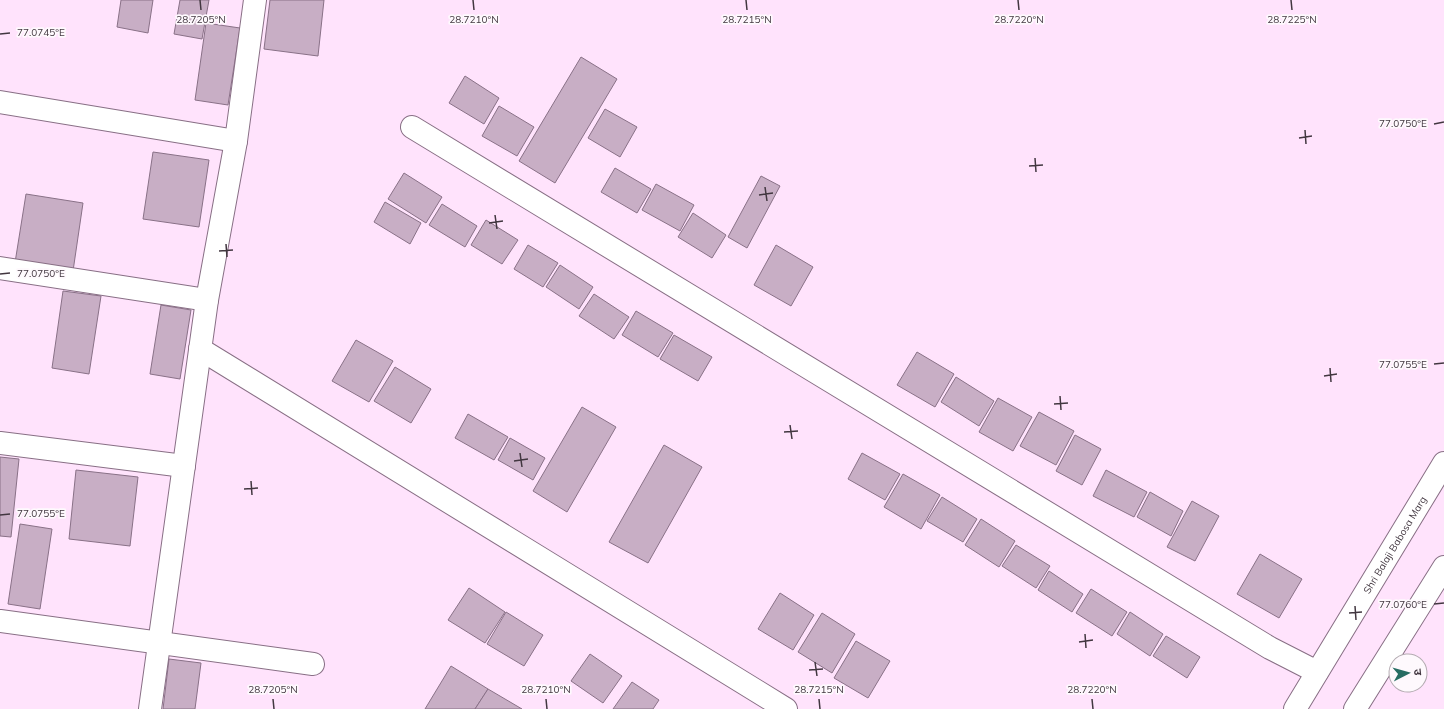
<svg xmlns="http://www.w3.org/2000/svg" width="1444" height="709" font-family="Mulish,'Noto Sans Devanagari',sans-serif">
  <rect width="100%" height="100%" fill="#ffe3fc"/>
  <!-- building -->
  <g fill="#c8aec5" stroke="#897187">
    <path d="M 121,0 L 153,0 L 148,33 L 117,27 Z"/>
    <path d="M 180,0 L 209,0 L 202,39 L 174,34 Z"/>
    <path d="M 270,0 L 324,0 L 318,56 L 264,49 Z"/>
    <path d="M 206,23 L 240,28 L 228,105 L 195,100 Z"/>
    <path d="M 581,57 L 617,79 L 555,183 L 519,161 Z"/>
    <path d="M 465,76 L 499,98 L 484,124 L 449,103 Z"/>
    <path d="M 499,106 L 534,127 L 517,156 L 482,136 Z"/>
    <path d="M 605,109 L 637,127 L 620,157 L 588,138 Z"/>
    <path d="M 153,152 L 209,160 L 199,227 L 143,219 Z"/>
    <path d="M 615,168 L 651,189 L 637,213 L 601,192 Z"/>
    <path d="M 404,173 L 442,197 L 426,223 L 388,199 Z"/>
    <path d="M 761,176 L 780,186 L 747,248 L 728,237 Z"/>
    <path d="M 656,184 L 694,205 L 680,231 L 642,210 Z"/>
    <path d="M 26,194 L 83,203 L 72,278 L 14,269 Z"/>
    <path d="M 385,202 L 421,223 L 410,244 L 374,222 Z"/>
    <path d="M 442,204 L 477,226 L 465,247 L 429,225 Z"/>
    <path d="M 693,213 L 726,235 L 712,258 L 678,237 Z"/>
    <path d="M 486,220 L 518,240 L 502,264 L 471,245 Z"/>
    <path d="M 528,245 L 558,263 L 543,287 L 514,269 Z"/>
    <path d="M 776,245 L 813,267 L 791,306 L 754,285 Z"/>
    <path d="M 560,265 L 593,287 L 579,309 L 546,287 Z"/>
    <path d="M 63,291 L 101,296 L 89,374 L 52,368 Z"/>
    <path d="M 594,294 L 629,317 L 614,339 L 579,316 Z"/>
    <path d="M 161,305 L 191,310 L 180,379 L 150,374 Z"/>
    <path d="M 636,311 L 673,333 L 658,357 L 622,335 Z"/>
    <path d="M 674,335 L 712,357 L 698,381 L 660,359 Z"/>
    <path d="M 356,340 L 393,361 L 369,402 L 332,381 Z"/>
    <path d="M 917,352 L 954,374 L 935,407 L 897,385 Z"/>
    <path d="M 395,367 L 431,389 L 411,423 L 374,401 Z"/>
    <path d="M 956,377 L 994,401 L 979,426 L 941,402 Z"/>
    <path d="M 998,398 L 1032,417 L 1013,451 L 979,432 Z"/>
    <path d="M 582,407 L 616,427 L 567,512 L 533,491 Z"/>
    <path d="M 1039,412 L 1074,431 L 1056,465 L 1020,446 Z"/>
    <path d="M 468,414 L 508,437 L 494,460 L 455,438 Z"/>
    <path d="M 1075,435 L 1101,449 L 1082,485 L 1056,471 Z"/>
    <path d="M 510,438 L 545,458 L 533,480 L 498,460 Z"/>
    <path d="M 664,445 L 702,467 L 648,563 L 609,542 Z"/>
    <path d="M 862,453 L 900,474 L 885,500 L 848,479 Z"/>
    <path d="M 0,457 L 19,459 L 11,537 L 0,536 Z"/>
    <path d="M 76,470 L 138,477 L 130,546 L 69,539 Z"/>
    <path d="M 1106,470 L 1147,492 L 1134,517 L 1093,496 Z"/>
    <path d="M 903,474 L 940,495 L 921,529 L 884,507 Z"/>
    <path d="M 1150,492 L 1183,511 L 1171,536 L 1137,517 Z"/>
    <path d="M 942,497 L 977,519 L 963,542 L 927,521 Z"/>
    <path d="M 1192,501 L 1219,516 L 1195,561 L 1167,547 Z"/>
    <path d="M 981,519 L 1015,541 L 999,567 L 965,545 Z"/>
    <path d="M 20,524 L 52,529 L 40,609 L 8,604 Z"/>
    <path d="M 1016,545 L 1050,566 L 1036,588 L 1002,566 Z"/>
    <path d="M 1260,554 L 1302,579 L 1279,618 L 1237,594 Z"/>
    <path d="M 1049,571 L 1083,594 L 1072,612 L 1038,590 Z"/>
    <path d="M 469,588 L 505,612 L 485,643 L 448,620 Z"/>
    <path d="M 1091,589 L 1127,612 L 1112,636 L 1076,613 Z"/>
    <path d="M 780,593 L 814,615 L 793,650 L 758,629 Z"/>
    <path d="M 506,612 L 543,635 L 524,666 L 487,644 Z"/>
    <path d="M 1130,612 L 1163,634 L 1150,656 L 1117,634 Z"/>
    <path d="M 822,613 L 855,634 L 832,673 L 798,652 Z"/>
    <path d="M 1166,636 L 1200,657 L 1187,678 L 1153,656 Z"/>
    <path d="M 856,641 L 890,661 L 868,698 L 834,678 Z"/>
    <path d="M 590,654 L 622,676 L 603,703 L 571,681 Z"/>
    <path d="M 169,659 L 201,663 L 195,709 L 163,709 Z"/>
    <path d="M 451,666 L 488,689 L 475,709 L 425,709 Z"/>
    <path d="M 632,682 L 659,700 L 653,709 L 613,709 Z"/>
    <path d="M 488,689 L 522,709 L 475,709 Z"/>
  </g>
  <g fill="none" stroke-linecap="round" stroke-linejoin="round">
    <!-- minor casing -->
    <g stroke="#886f85" stroke-width="24">
      <g id="minor">
        <path d="M 0,102 L 236,141"/>
        <path d="M 412,127 L 1270,648 L 1317,672"/>
        <path d="M 0,268 L 207,300"/>
        <path d="M 200,349 L 786,709"/>
        <path d="M 0,443 L 184,466"/>
        <path d="M 0,621 L 313,664"/>
        <path d="M 150,709 L 207,300 L 236,141 L 255,0"/>
      </g>
    </g>
    <!-- tertiary casing -->
    <g stroke="#886f85" stroke-width="24">
      <g id="tertiary">
        <path id="s1" d="M 1295,709 L 1444,463"/>
        <path d="M 1355,709 L 1444,567"/>
      </g>
    </g>
    <!-- minor -->
    <use href="#minor" stroke="#fff" stroke-width="22"/>
    <!-- tertiary -->
    <use href="#tertiary" stroke="#fff" stroke-width="22"/>
  </g>
  <!-- ticks -->
  <path fill="none" stroke="#423740" stroke-width="1.5" d="M 200,0 L 201,10M 473,0 L 474,10M 746,0 L 747,10M 1018,0 L 1019,10M 1291,0 L 1292,10M 0,34 L 10,33M 1434,124 L 1444,122M 1305,130 L 1306,144M 1299,138 L 1312,136M 1035,158 L 1036,172M 1029,166 L 1043,165M 765,187 L 767,201M 759,195 L 773,193M 495,215 L 497,229M 489,223 L 503,221M 226,244 L 227,257M 219,251 L 233,250M 0,274 L 10,273M 1434,364 L 1444,363M 1330,368 L 1331,382M 1324,376 L 1337,374M 1060,396 L 1061,410M 1054,404 L 1068,403M 790,425 L 792,439M 784,432 L 798,431M 520,453 L 522,467M 514,461 L 528,459M 251,481 L 252,495M 244,489 L 258,488M 0,515 L 10,514M 1434,604 L 1444,603M 1355,606 L 1356,620M 1349,613 L 1362,612M 1085,634 L 1086,648M 1079,642 L 1093,640M 815,662 L 817,676M 809,670 L 823,669M 273,699 L 274,709M 546,699 L 547,709M 819,699 L 820,709M 1092,699 L 1093,709"/>
  <g text-anchor="middle" stroke-width="3.5" stroke-linejoin="round" paint-order="stroke">
    <!-- street labels -->
    <g font-size="10" fill="#423740" stroke="#fef9fd">
      <text dy="4" stroke="none"><textPath href="#s1" startOffset="192">Shri Balaji Babosa Marg</textPath></text>
    </g>
  </g>
  <g font-size="10" text-anchor="middle" fill="#423740" stroke="#fef9fd" stroke-width="3.5" stroke-linejoin="round" paint-order="stroke">
    <text x="201" y="23">28.7205°N</text>
    <text x="474" y="23">28.7210°N</text>
    <text x="747" y="23">28.7215°N</text>
    <text x="1019" y="23">28.7220°N</text>
    <text x="1292" y="23">28.7225°N</text>
    <text x="41" y="36">77.0745°E</text>
    <text x="1403" y="127">77.0750°E</text>
    <text x="41" y="277">77.0750°E</text>
    <text x="1403" y="368">77.0755°E</text>
    <text x="41" y="517">77.0755°E</text>
    <text x="1403" y="608">77.0760°E</text>
    <text x="273" y="693">28.7205°N</text>
    <text x="546" y="693">28.7210°N</text>
    <text x="819" y="693">28.7215°N</text>
    <text x="1092" y="693">28.7220°N</text>
  </g>
  <!-- north arrow -->
  <g transform="translate(1408 673) rotate(84)"><circle r="19" fill="#fef9fd" stroke="#b3abb1"/>
  <path d="M0-3L7 15L0 10L-7 15Z" fill="#276d63"/>
  <text y="-6" font-size="11" font-weight="bold" text-anchor="middle" fill="#423740">उ</text>
  </g>
</svg>
